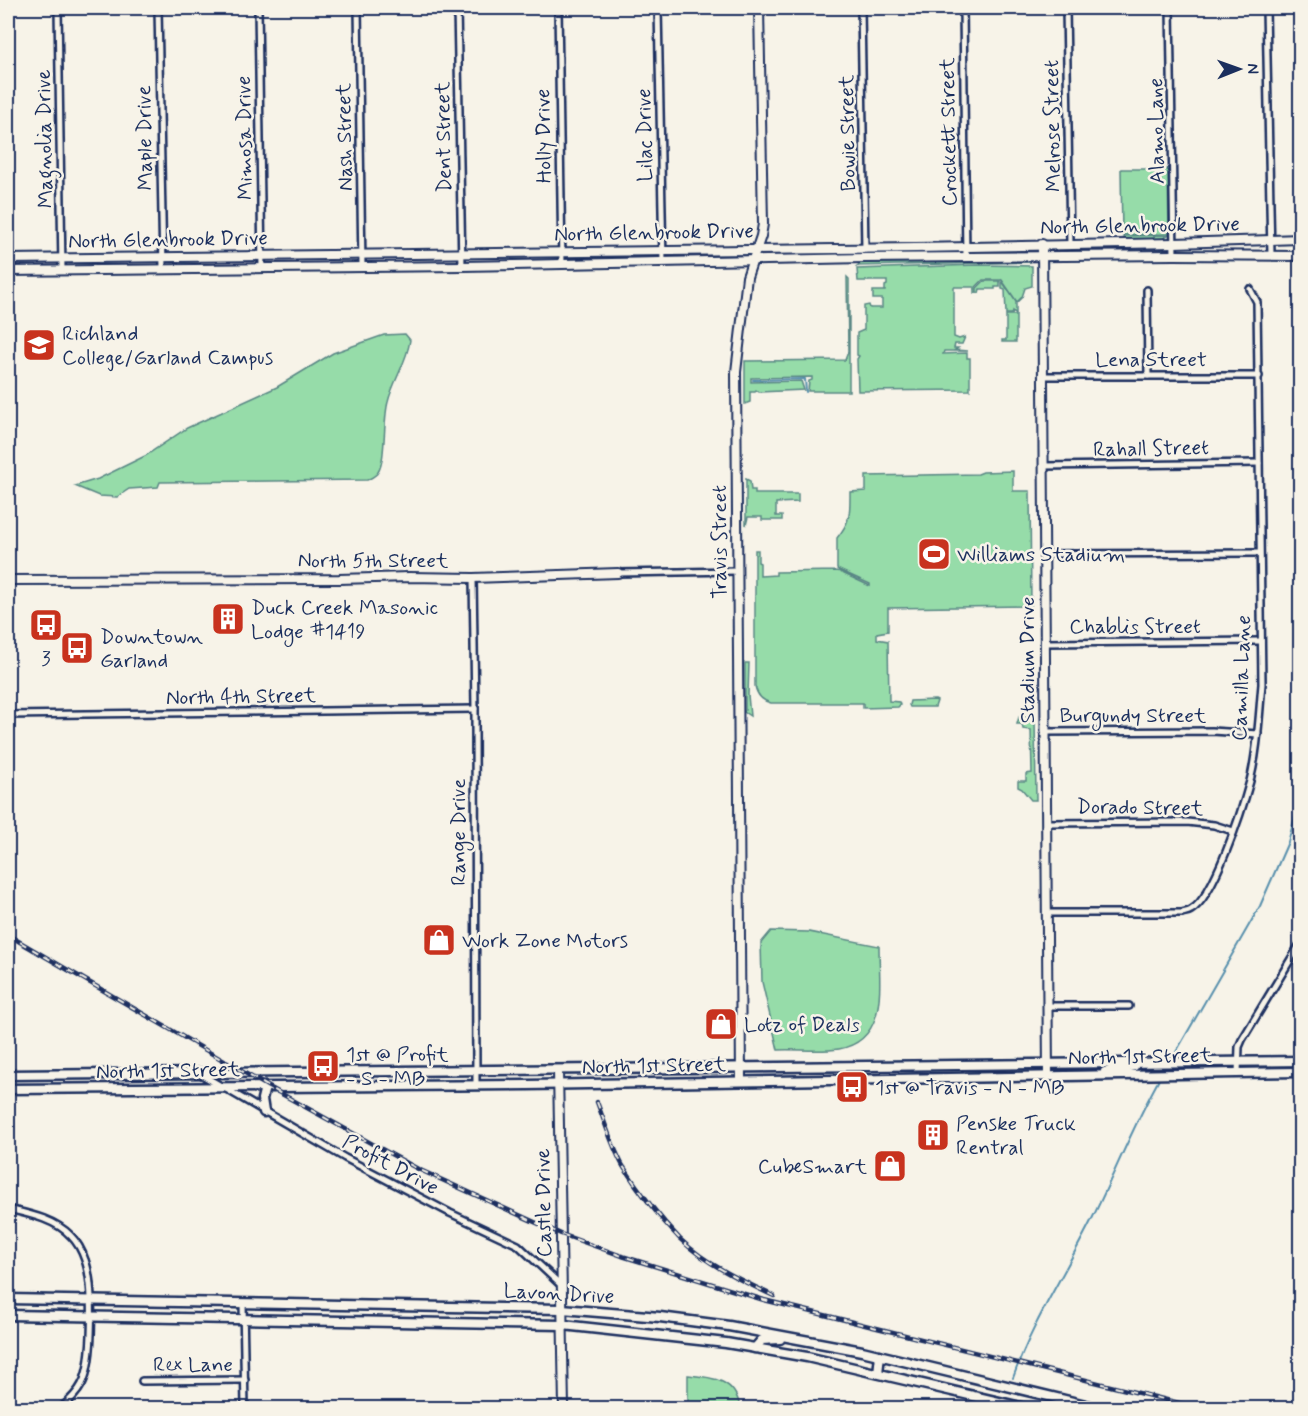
<svg xmlns="http://www.w3.org/2000/svg" width="1308" height="1416" font-family="Mynerve,sans-serif">
  <rect width="100%" height="100%" fill="#f7f3e8"/>
  <filter id="ink" filterUnits="userSpaceOnUse"><feTurbulence type="fractalNoise" baseFrequency=".0167" numOctaves="2"/><feDisplacementMap in="SourceGraphic" scale="12" xChannelSelector="R" yChannelSelector="G"/><feConvolveMatrix kernelMatrix="1 2 1 2 8 2 1 2 1" color-interpolation-filters="sRGB"/></filter>
  <g filter="url(#ink)">
    <!-- green -->
    <g fill="#96dca9" stroke="#588684" stroke-width="1.5">
      <path d="M 1121,169 L 1168,169 L 1169,234 L 1122,235 Z"/>
      <path d="M 1168,235 L 1161,240 L 1127,240 L 1123,236 Z"/>
      <path d="M 989,261 L 1026,261 L 1031,262 L 857,266 L 861,263 Z"/>
      <path d="M 977,265 L 1032,266 L 1032,286 L 1025,288 L 1022,297 L 1017,302 L 1002,280 L 983,280 L 976,287 L 976,293 L 974,293 L 974,287 L 954,287 L 954,337 L 959,339 L 965,337 L 962,344 L 955,344 L 954,348 L 958,348 L 955,350 L 968,351 L 944,351 L 943,354 L 967,353 L 967,358 L 970,358 L 970,390 L 858,391 L 857,359 L 859,356 L 857,355 L 857,333 L 864,330 L 864,306 L 869,305 L 870,308 L 882,308 L 882,299 L 873,299 L 873,291 L 885,291 L 885,286 L 887,285 L 887,281 L 858,281 L 857,269 Z"/>
      <path d="M 847,277 L 849,279 L 849,391 L 808,391 L 809,381 L 812,380 L 812,377 L 751,378 L 751,382 L 801,381 L 804,390 L 759,392 L 756,390 L 755,392 L 750,392 L 750,402 L 745,404 L 745,361 L 845,360 L 848,352 Z"/>
      <path d="M 984,281 L 1000,281 L 1000,287 L 995,287 L 995,289 L 980,289 L 979,293 L 977,293 L 977,288 Z"/>
      <path d="M 1002,281 L 1016,302 L 1016,314 L 1013,311 L 1012,314 L 1006,314 L 1005,290 L 1002,289 Z"/>
      <path d="M 1006,315 L 1016,315 L 1016,342 L 1002,342 L 1002,340 L 1006,340 Z"/>
      <path d="M 405,334 L 410,340 C 407,362 393,381 388,402 C 383,419 386,461 378,472 C 376,476 371,478 367,480 L 160,482 L 158,487 L 129,489 L 117,497 L 99,496 L 75,486 L 98,479 L 145,456 L 187,428 L 277,387 L 333,353 L 384,335 Z"/>
      <path d="M 1013,471 L 1013,491 L 1030,491 L 1031,606 L 888,608 L 888,631 L 877,633 L 877,639 L 888,641 L 889,701 L 899,702 L 900,705 L 898,707 L 863,708 L 863,703 L 771,703 C 762,701 757,695 755,686 L 755,550 L 758,550 L 758,562 L 760,563 L 760,576 L 776,575 L 776,572 L 838,571 L 870,586 L 870,584 L 837,569 L 837,538 C 851,521 850,513 850,492 L 866,491 L 866,476 L 978,474 L 983,472 Z"/>
      <path d="M 746,479 L 750,481 L 751,490 L 755,490 L 755,494 L 798,494 L 798,502 L 776,503 L 776,516 L 782,516 L 782,520 L 762,520 L 762,517 L 748,517 L 746,525 Z"/>
      <path d="M 745,663 L 749,663 L 748,695 L 750,716 L 744,712 L 745,710 Z"/>
      <path d="M 935,700 L 937,701 L 935,707 L 910,707 L 909,705 L 910,701 Z"/>
      <path d="M 1019,717 L 1035,717 L 1036,800 L 1031,800 L 1022,789 L 1018,787 L 1018,781 L 1026,781 L 1026,774 L 1032,773 L 1031,730 L 1023,729 L 1022,724 L 1017,724 Z"/>
      <path d="M 771,931 L 809,932 L 879,946 C 879,984 889,1040 839,1049 C 820,1052 797,1049 778,1050 L 762,982 L 761,943 Z"/>
      <path d="M 688,1375 C 713,1377 736,1380 740,1408 L 688,1408 Z"/>
    </g>
    <g fill="none" stroke-linecap="round" stroke-linejoin="round">
      <!-- stream -->
      <g stroke="#5990ad" stroke-width="2">
        <path d="M 753,380 L 805,379 L 806,392"/>
        <path d="M 1172,1059 L 1260,906 L 1288,842 L 1300,799"/>
        <path d="M 1013,1378 C 1032,1323 1065,1273 1091,1221 C 1115,1173 1134,1123 1161,1076"/>
      </g>
      <!-- street casing -->
      <g stroke="#1b2f5e" stroke-width="10">
        <g id="street">
          <path d="M 58,8 L 62,270"/>
          <path d="M 158,8 L 163,268"/>
          <path d="M 258,8 L 262,268"/>
          <path d="M 358,8 L 362,266"/>
          <path d="M 457,8 L 462,266"/>
          <path d="M 558,8 L 562,264"/>
          <path d="M 658,8 L 663,262"/>
          <path d="M 861,8 L 865,250"/>
          <path d="M 963,8 L 966,257"/>
          <path d="M 1066,8 L 1070,244"/>
          <path d="M 1170,8 L 1174,255"/>
          <path d="M 1266,8 L 1271,255"/>
          <path d="M 1147,290 L 1148,376"/>
          <path d="M 1043,376 L 1259,376"/>
          <path d="M 1044,466 L 1259,463"/>
          <path d="M 1044,554 L 1259,553"/>
          <path d="M 618,573 L 738,571"/>
          <path d="M 473,578 L 475,709 L 476,1086"/>
          <path d="M 1045,643 L 1261,641"/>
          <path d="M 8,715 L 475,709"/>
          <path d="M 1045,732 L 1212,731 L 1258,734"/>
          <path d="M 1046,823 L 1187,822 L 1214,825 L 1233,831"/>
          <path d="M 1046,913 L 1182,913 C 1185,912 1188,912 1191,910 C 1214,898 1243,807 1250,781 C 1258,749 1259,716 1262,684 L 1257,302 L 1250,289"/>
          <path d="M 1047,1006 L 1129,1006"/>
          <path d="M 1238,1073 L 1239,1047 L 1242,1040 L 1300,944"/>
          <path d="M 202,1075 L 345,1158 L 450,1213 L 518,1245 L 562,1286"/>
          <path d="M 8,1209 C 29,1214 55,1219 71,1236 C 77,1242 82,1251 85,1260 C 94,1284 94,1362 82,1384 C 77,1394 69,1401 61,1408"/>
          <path d="M 243,1303 L 245,1408"/>
          <path d="M 142,1381 L 245,1380"/>
        </g>
      </g>
      <!-- secondary casing -->
      <g stroke="#1b2f5e" stroke-width="12">
        <g id="secondary">
          <path d="M 1042,244 L 1048,1076"/>
          <path d="M 8,259 L 916,248 L 1174,243 L 1300,239"/>
          <path d="M 8,271 L 462,266 L 865,258 L 1174,255 L 1300,256"/>
          <path d="M 8,580 L 339,579 L 409,577 L 473,578 L 618,573"/>
          <path d="M 558,1070 L 564,1408"/>
          <path d="M 741,1081 L 736,372 L 747,277 L 761,236 L 763,224 L 759,8"/>
        </g>
      </g>
      <!-- primary casing -->
      <g stroke="#1b2f5e" stroke-width="13">
        <g id="primary">
          <path d="M 1105,1072 L 1134,1066"/>
          <path d="M 8,1075 C 439,1074 869,1063 1300,1061"/>
          <path d="M 8,1089 L 528,1085 L 1300,1072"/>
          <path d="M 264,1112 L 262,1099 L 265,1087"/>
          <path d="M 8,1299 L 562,1309 L 660,1317 L 729,1326 L 862,1351 L 1098,1408"/>
          <path d="M 8,1315 L 563,1325 L 726,1343 L 807,1357 L 1025,1408"/>
          <path d="M 755,1348 L 762,1340 L 780,1339"/>
          <path d="M 878,1373 L 880,1355"/>
        </g>
      </g>
      <!-- street -->
      <use href="#street" stroke="#f7f3e8" stroke-width="5"/>
      <!-- secondary -->
      <use href="#secondary" stroke="#f7f3e8" stroke-width="8"/>
      <!-- primary -->
      <use href="#primary" stroke="#f7f3e8" stroke-width="8"/>
      <!-- rail casing -->
      <g stroke="#1b2f5e" stroke-width="4.5">
        <g id="rail">
          <path d="M 8,935 L 269,1087 L 418,1169 L 561,1234 L 622,1256 L 764,1300 L 1199,1408"/>
          <path d="M 597,1102 C 605,1123 612,1146 623,1166 C 639,1191 659,1217 680,1239 C 706,1264 742,1281 774,1296"/>
        </g>
      </g>
      <!-- rail -->
      <use href="#rail" stroke="#f7f3e8" stroke-width="2" stroke-dasharray="7" stroke-linecap="butt"/>
    </g>
  </g>
  <!-- icons -->
  <defs>
    <g id="university-square" transform="scale(1.725)"><rect x="-9" y="-9" width="18" height="18" rx="4" fill="#c8321e" stroke="#f7f3e8"/><path d="M0-5L7-2L0 1L-7-2ZM-4 1L0 2.5L4 1V4Q0 6-4 4Z" fill="#fff"/></g>
    <g id="stadium-square" transform="scale(1.725)"><rect x="-9" y="-9" width="18" height="18" rx="4" fill="#c8321e" stroke="#f7f3e8"/><path d="M0-5a6.5 5 0 1 0 0 10a6.5 5 0 1 0 0-10ZM-3.5-1.8h7v3.6h-7Z" fill="#fff"/></g>
    <g id="building-square" transform="scale(1.725)"><rect x="-9" y="-9" width="18" height="18" rx="4" fill="#c8321e" stroke="#f7f3e8"/><path d="M-4-6H4V6H1V3H-1V6H-4ZM-2.5-4.3h1.7v1.8h-1.7ZM.8-4.3h1.7v1.8H.8ZM-2.5-1h1.7V.8h-1.7ZM.8-1h1.7V.8H.8Z" fill="#fff"/></g>
    <g id="bus-square" transform="scale(1.725)"><rect x="-9" y="-9" width="18" height="18" rx="4" fill="#c8321e" stroke="#f7f3e8"/><path d="M-5-6H5V4H4V6H2V4H-2V6H-4V4H-5ZM-3.5-4V0h7V-4ZM-3.5 1.2v1.5H-2V1.2ZM2 1.2v1.5H3.5V1.2Z" fill="#fff"/></g>
    <g id="shop-square" transform="scale(1.725)"><rect x="-9" y="-9" width="18" height="18" rx="4" fill="#c8321e" stroke="#f7f3e8"/><path d="M-5-2.5h2.3a2.7 3.5 0 0 1 5.4 0H5L5.5 6h-11ZM-1.5-2.5h3a1.5 2.3 0 0 0-3 0Z" fill="#fff"/></g>
  </defs>
  <g fill-rule="evenodd">
    <use href="#university-square" x="39" y="345"/>
    <use href="#stadium-square" x="934" y="554"/>
    <use href="#building-square" x="228" y="619"/>
    <use href="#bus-square" x="46" y="625"/>
    <use href="#bus-square" x="77" y="648"/>
    <use href="#shop-square" x="439" y="940"/>
    <use href="#shop-square" x="721" y="1024"/>
    <use href="#bus-square" x="323" y="1066"/>
    <use href="#bus-square" x="852" y="1087"/>
    <use href="#building-square" x="933" y="1135"/>
    <use href="#shop-square" x="890" y="1166"/>
  </g>
  <g text-anchor="middle" stroke-width="5" stroke-linejoin="round" paint-order="stroke">
    <!-- street labels -->
    <g font-size="21" fill="#1b2f5e" stroke="#f7f3e8">
      <text transform="translate(1052 126) rotate(-91)" y="7">Melrose Street</text>
      <text transform="translate(1156 131) rotate(-91)" y="7">Alamo Lane</text>
      <text transform="translate(948 132) rotate(-91)" y="7">Crockett Street</text>
      <text transform="translate(847 133) rotate(-91)" y="7">Bowie Street</text>
      <text transform="translate(644 135) rotate(-91)" y="7">Lilac Drive</text>
      <text transform="translate(543 136) rotate(-91)" y="7">Holly Drive</text>
      <text transform="translate(344 137) rotate(-91)" y="7">Nash Street</text>
      <text transform="translate(443 137) rotate(-91)" y="7">Dent Street</text>
      <text transform="translate(144 138) rotate(-91)" y="7">Maple Drive</text>
      <text transform="translate(244 138) rotate(-91)" y="7">Mimosa Drive</text>
      <text transform="translate(44 139) rotate(-91)" y="7">Magnolia Drive</text>
      <text transform="translate(1140 225) rotate(-1)" y="7">North Glenbrook Drive</text>
      <text transform="translate(654 232) rotate(-1)" y="7">North Glenbrook Drive</text>
      <text transform="translate(168 239) rotate(-1)" y="7">North Glenbrook Drive</text>
      <text x="1151" y="366">Lena Street</text>
      <text transform="translate(1151 448) rotate(-1)" y="7">Rahall Street</text>
      <text transform="translate(719 542) rotate(-90)" y="7">Travis Street</text>
      <text x="373" y="567">North 5th Street</text>
      <text x="1135" y="633">Chablis Street</text>
      <text transform="translate(1027 660) rotate(-90)" y="7">Stadium Drive</text>
      <text transform="translate(1241 678) rotate(-88)" y="7">Camilla Lane</text>
      <text transform="translate(241 696) rotate(-1)" y="7">North 4th Street</text>
      <text x="1133" y="722">Burgundy Street</text>
      <text transform="translate(1140 807) rotate(1)" y="7">Dorado Street</text>
      <text transform="translate(458 832) rotate(-90)" y="7">Range Drive</text>
      <text transform="translate(1140 1056) rotate(-1)" y="7">North 1st Street</text>
      <text transform="translate(654 1065) rotate(-1)" y="7">North 1st Street</text>
      <text transform="translate(168 1070) rotate(-1)" y="7">North 1st Street</text>
      <text transform="translate(391 1164) rotate(28)" y="7">Profit Drive</text>
      <text transform="translate(543 1203) rotate(-91)" y="7">Castle Drive</text>
      <text transform="translate(559 1293) rotate(3)" y="7">Lavon Drive</text>
      <text x="193" y="1371">Rex Lane</text>
    </g>
    <!-- poi labels -->
    <g font-size="21" fill="#1b2f5e" stroke="#f7f3e8" text-anchor="start">
      <text x="62" y="340">Richland<tspan x="62" dy="24">College/Garland Campus</tspan></text>
      <text x="957" y="561">Williams Stadium</text>
      <text x="251" y="614">Duck Creek Masonic<tspan x="251" dy="24">Lodge #1419</tspan></text>
      <text x="100" y="643">Downtown<tspan x="100" dy="24">Garland</tspan></text>
      <text x="46" y="665" text-anchor="middle">3</text>
      <text x="462" y="947">Work Zone Motors</text>
      <text x="744" y="1031">Lotz of Deals</text>
      <text x="346" y="1061">1st @ Profit<tspan x="346" dy="24">- S - MB</tspan></text>
      <text x="875" y="1094">1st @ Travis - N - MB</text>
      <text x="956" y="1130">Penske Truck<tspan x="956" dy="24">Rentral</tspan></text>
      <text x="867" y="1173" text-anchor="end">CubeSmart</text>
    </g>
  </g>
  <!-- margin -->
  <rect width="1308" height="1416" fill="none" stroke="#f7f3e8" stroke-width="30"/>
  <rect x="15" y="15" width="1278" height="1386" fill="none" stroke="#1b2f5e" stroke-width="2" filter="url(#ink)"/>
  <!-- north arrow -->
  <g transform="translate(1239 69) rotate(89)" stroke="#f7f3e8" stroke-width="4.5" paint-order="stroke">
  <path d="M0-4.5L10 22L0 15L-10 22Z" fill="#1b2f5e"/>
  <text y="-9" font-size="16" font-weight="bold" text-anchor="middle" fill="#1b2f5e">N</text>
  </g>
</svg>
